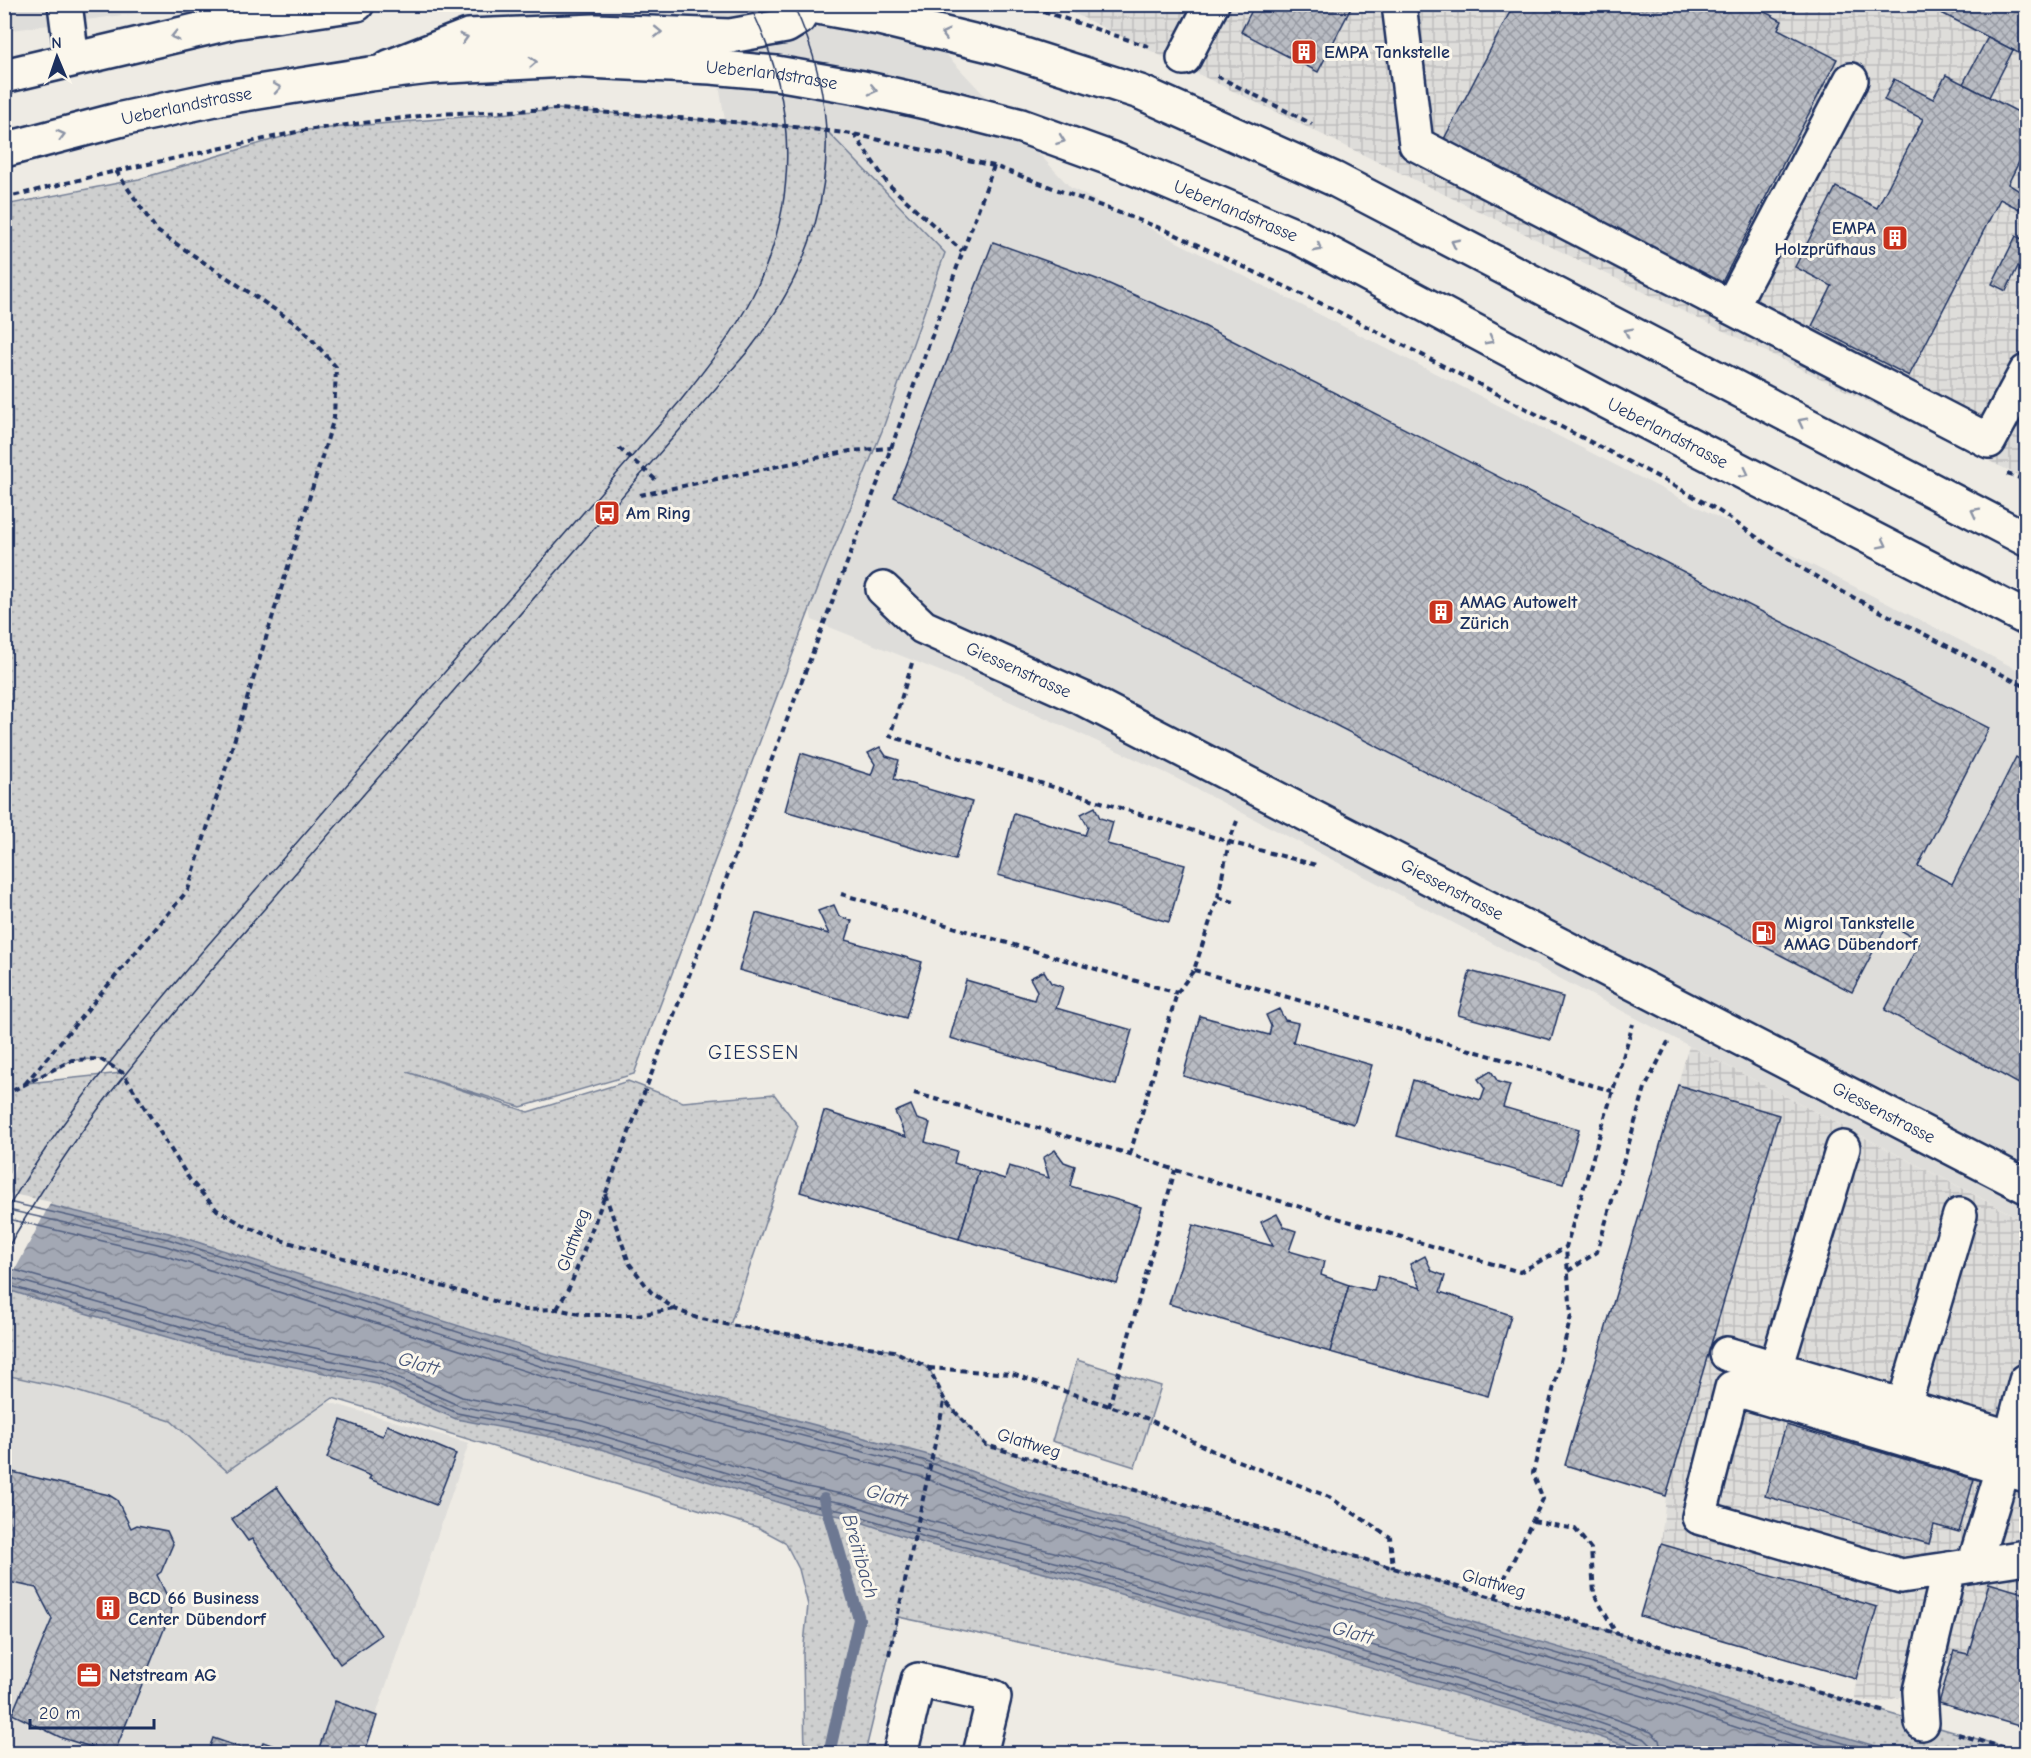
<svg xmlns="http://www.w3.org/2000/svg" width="2031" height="1758" font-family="'Comic Neue',sans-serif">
  <defs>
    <pattern id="industrial-grid" width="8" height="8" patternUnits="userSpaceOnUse" patternTransform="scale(1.5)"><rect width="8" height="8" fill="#deddda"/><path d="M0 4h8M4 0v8" fill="none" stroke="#bebebe"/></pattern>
    <pattern id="grass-dots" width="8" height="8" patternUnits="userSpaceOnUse" patternTransform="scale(1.5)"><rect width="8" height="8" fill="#cecfcf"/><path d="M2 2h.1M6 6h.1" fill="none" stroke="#b0b2b4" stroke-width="1.8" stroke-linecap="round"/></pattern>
    <pattern id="water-waves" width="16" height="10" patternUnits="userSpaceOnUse" patternTransform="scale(1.5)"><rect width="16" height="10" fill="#a3a8b4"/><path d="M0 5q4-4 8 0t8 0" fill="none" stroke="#848996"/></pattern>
    <pattern id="building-cross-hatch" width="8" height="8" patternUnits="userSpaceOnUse" patternTransform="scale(1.5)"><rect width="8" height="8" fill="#b9bcc3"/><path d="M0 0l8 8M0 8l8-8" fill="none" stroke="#9699a2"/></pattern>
  </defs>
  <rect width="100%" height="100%" fill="#eeebe4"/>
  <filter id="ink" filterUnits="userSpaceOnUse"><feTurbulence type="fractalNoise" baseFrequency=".0167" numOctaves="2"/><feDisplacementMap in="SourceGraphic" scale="12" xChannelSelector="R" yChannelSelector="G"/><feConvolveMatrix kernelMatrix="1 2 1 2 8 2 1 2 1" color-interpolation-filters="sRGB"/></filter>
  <g filter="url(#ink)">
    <!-- built -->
    <g fill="#deddda">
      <path d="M 4,5 L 196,5 L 5,31 Z"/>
      <path d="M 705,5 L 900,5 L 1071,188 L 2026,674 L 2026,1212 L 2023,1220 L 1166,773 L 967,682 L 812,620 Z"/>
      <path d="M 5,1314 L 126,1343 L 469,1443 L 363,1753 L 5,1754 Z"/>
    </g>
    <!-- industrial -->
    <g fill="url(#industrial-grid)">
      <path d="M 1057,5 L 2026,5 L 2026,479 Z"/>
      <path d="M 1689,1046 L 2026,1222 L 2026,1728 L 1939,1703 L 1943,1690 L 1934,1687 L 1882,1702 L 1855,1700 L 1856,1678 L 1640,1616 L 1661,1544 L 1666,1496 L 1565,1465 Z"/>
    </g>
    <!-- grass -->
    <g fill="url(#grass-dots)" stroke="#747f96" stroke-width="1.5" fill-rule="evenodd">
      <path d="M 558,109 L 786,126 L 826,130 L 945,253 L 882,431 L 822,577 L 634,1074 L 521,1107 L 407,1072 L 528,1112 L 628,1081 L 683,1102 L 774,1094 L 798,1126 L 730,1325 L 894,1351 L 929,1368 L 945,1401 L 986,1445 L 1393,1568 L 2025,1753 L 1551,1753 L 898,1617 L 865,1753 L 805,1753 L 803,1654 L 808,1605 L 799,1569 L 785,1542 L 757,1527 L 333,1398 L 227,1471 L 171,1421 L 70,1389 L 5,1375 L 5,205 L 139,179 L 306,130 ZM 100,1059 L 122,1073 L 27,1083 L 72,1060 Z"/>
      <path d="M 1077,1360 L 1161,1386 L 1135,1467 L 1052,1441 Z"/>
    </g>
    <!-- water -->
    <path fill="url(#water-waves)" stroke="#6d7892" stroke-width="1.5" d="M 4,1195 L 169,1233 L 550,1355 L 925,1454 L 1021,1490 L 1653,1675 L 1763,1713 L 1882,1748 L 1913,1753 L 1647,1753 L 1576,1729 L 1080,1582 L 923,1543 L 846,1517 L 797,1508 L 577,1442 L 456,1419 L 377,1384 L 208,1349 L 30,1297 L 5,1289 Z"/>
    <!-- pier -->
    <path fill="#eeebe4" d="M 17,1160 L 8,1193 L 51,1202 L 5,1289 L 5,1180 Z"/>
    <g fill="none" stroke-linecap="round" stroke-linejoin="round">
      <!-- shore -->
      <g stroke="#515f80" stroke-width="1.5">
        <path d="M 4,1201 L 168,1239 L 548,1361 L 923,1460 L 1019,1496 L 1651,1681 L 1761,1719 L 1881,1754"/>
        <path d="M 4,1209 L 166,1246 L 546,1368 L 921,1467 L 1017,1503 L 1649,1688 L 1759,1726 L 1854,1754"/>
        <path d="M 4,1218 L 163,1255 L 544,1377 L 918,1476 L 1015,1512 L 1646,1697 L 1756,1734 L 1822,1754"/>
        <path d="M 4,1267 L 213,1327 L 383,1362 L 462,1397 L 582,1421 L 802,1486 L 851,1496 L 930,1521 L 1086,1560 L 1583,1708 L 1651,1732 L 1659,1740 L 1662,1754"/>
        <path d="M 4,1276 L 211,1335 L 381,1371 L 460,1406 L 580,1429 L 800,1495 L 849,1504 L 927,1530 L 1083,1569 L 1580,1716 L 1645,1739 L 1651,1745 L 1653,1754"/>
        <path d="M 4,1284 L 209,1343 L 379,1378 L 457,1413 L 578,1436 L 798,1502 L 847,1512 L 925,1537 L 1081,1576 L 1578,1723 L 1641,1745 L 1644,1748 L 1645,1754"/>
      </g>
      <!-- stream -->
      <path stroke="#6d7892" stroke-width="12" d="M 824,1499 L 859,1619 L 829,1754"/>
    </g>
    <!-- building -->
    <g fill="url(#building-cross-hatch)" stroke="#1b2f5e" stroke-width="1.5">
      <path d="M 1255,4 L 1353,4 L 1318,72 L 1241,32 Z"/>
      <path d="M 1514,4 L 1750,4 L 1782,21 L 1778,29 L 1837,59 L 1721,284 L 1443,141 Z"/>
      <path d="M 1924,4 L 2026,4 L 2026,57 L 1988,37 Z"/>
      <path d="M 1988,37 L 2013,50 L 1989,97 L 1963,84 Z"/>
      <path d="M 1946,75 L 2026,116 L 2026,148 L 2008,184 L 2026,195 L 2019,209 L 2000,199 L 1909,376 L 1812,326 L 1832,286 L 1795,267 L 1836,187 L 1877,208 L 1923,119 L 1884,100 L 1894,79 L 1933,99 Z"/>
      <path d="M 2016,236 L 2026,241 L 2026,250 L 2006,291 L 1992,284 Z"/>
      <path d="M 993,242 L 1105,282 L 1204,326 L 1989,728 L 1918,866 L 1952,884 L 2016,757 L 2026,763 L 2026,1088 L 1885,1010 L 1920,941 L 1888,923 L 1852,992 L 894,497 Z"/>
      <path d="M 880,747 L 886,756 L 899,760 L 894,779 L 972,802 L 955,860 L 785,811 L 801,753 L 871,775 L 875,764 L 868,753 Z"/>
      <path d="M 1095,807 L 1100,818 L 1113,822 L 1107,844 L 1185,865 L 1169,922 L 998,875 L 1014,813 L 1085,835 L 1088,827 L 1081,814 Z"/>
      <path d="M 834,905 L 839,916 L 852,921 L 846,940 L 922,962 L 906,1018 L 739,970 L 756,913 L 829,934 L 818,911 Z"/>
      <path d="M 1044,971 L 1051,983 L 1063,987 L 1056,1008 L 1132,1030 L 1116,1085 L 950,1038 L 966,980 L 1034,1000 L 1037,991 L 1030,978 Z"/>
      <path d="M 1470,971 L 1563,997 L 1551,1040 L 1458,1015 Z"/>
      <path d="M 1279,1009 L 1285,1020 L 1298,1023 L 1293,1042 L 1372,1065 L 1354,1124 L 1183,1076 L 1200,1016 L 1269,1035 L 1271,1026 L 1266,1015 Z"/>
      <path d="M 1491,1071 L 1498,1082 L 1510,1085 L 1503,1107 L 1579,1129 L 1563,1184 L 1397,1136 L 1413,1080 L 1481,1100 L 1485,1089 L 1478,1079 Z"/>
      <path d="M 1678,1085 L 1779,1115 L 1666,1496 L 1565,1465 Z"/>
      <path d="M 911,1105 L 917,1119 L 930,1123 L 925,1142 L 957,1151 L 954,1163 L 979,1171 L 959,1239 L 800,1192 L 824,1111 L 906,1137 L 895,1112 Z"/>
      <path d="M 1055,1150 L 1064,1162 L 1075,1166 L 1070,1186 L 1141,1207 L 1117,1284 L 959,1239 L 979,1171 L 1005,1179 L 1009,1166 L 1049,1178 L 1043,1158 Z"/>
      <path d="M 1277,1214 L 1284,1227 L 1296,1231 L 1289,1251 L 1324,1261 L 1321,1275 L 1349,1285 L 1330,1352 L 1169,1304 L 1193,1225 L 1273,1246 L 1261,1222 Z"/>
      <path d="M 1425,1256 L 1432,1271 L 1445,1276 L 1440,1292 L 1511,1315 L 1488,1396 L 1330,1352 L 1349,1285 L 1374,1291 L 1378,1276 L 1421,1288 L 1410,1264 Z"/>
      <path d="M 341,1420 L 383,1436 L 387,1425 L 456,1454 L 436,1505 L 369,1479 L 371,1476 L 327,1458 Z"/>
      <path d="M 1786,1425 L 1974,1479 L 1959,1532 L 1934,1525 L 1929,1544 L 1765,1496 Z"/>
      <path d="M 4,1470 L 109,1495 L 117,1500 L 131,1528 L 137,1525 L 167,1531 L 173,1544 L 161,1572 L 157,1575 L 170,1602 L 171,1612 L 114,1754 L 62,1738 L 12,1714 L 52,1619 L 36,1588 L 4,1581 Z"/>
      <path d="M 277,1487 L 381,1635 L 340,1664 L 252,1539 L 248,1541 L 232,1519 Z"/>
      <path d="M 1661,1544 L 1877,1607 L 1856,1679 L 1640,1616 Z"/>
      <path d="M 1989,1583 L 2026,1594 L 2026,1728 L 1939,1703 L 1954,1651 L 1968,1654 Z"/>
      <path d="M 335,1701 L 377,1716 L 364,1754 L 317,1754 Z"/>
      <path d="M 213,1738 L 259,1754 L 207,1754 Z"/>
      <path d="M 263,1742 L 297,1754 L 259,1754 Z"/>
    </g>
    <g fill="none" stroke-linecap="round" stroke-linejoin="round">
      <!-- minor casing -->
      <g stroke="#1b2f5e" stroke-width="38">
        <g id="minor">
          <path d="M 65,4 L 72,59"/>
          <path d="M 1399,4 L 1416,144 L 1989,441 L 2026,372"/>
          <path d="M 1184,58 L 1212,4"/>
          <path d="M 389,67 L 468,36 L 596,31 L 730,36 L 786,26 L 799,18 L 805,4"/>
          <path d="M 1731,307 L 1851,80"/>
          <path id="s1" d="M 883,589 L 923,627 L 1082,698 L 2026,1186"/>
          <path d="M 1727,1354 L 2026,1442"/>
          <path d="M 1776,1368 L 1843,1148"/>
          <path d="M 1904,1405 L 1960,1215"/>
          <path d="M 1974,1565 L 2026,1557"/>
          <path d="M 1949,1569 L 1901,1576 L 1699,1517 L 1732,1388 L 2026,1475"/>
          <path d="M 1922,1723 L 1920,1691 L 1949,1569 L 1974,1565 L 2003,1469 L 2026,1381"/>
          <path d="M 900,1754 L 918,1680 L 994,1697 L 980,1754"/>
        </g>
      </g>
      <!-- major casing -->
      <g stroke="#1b2f5e" stroke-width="38">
        <g id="major">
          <path d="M 801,4 L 879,18 L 1002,48 L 1140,92 L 1334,179 L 2026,539"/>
          <path d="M 4,76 L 233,22 L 357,4"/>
          <path id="s2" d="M 4,150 L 122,119 L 220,98 L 370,74 L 430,67 L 567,60 L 711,67 L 776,73 L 863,88 L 943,106 L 1021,126 L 1115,160 L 1298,237 L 1600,398 L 2026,618"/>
        </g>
      </g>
      <!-- path -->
      <g stroke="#1b2f5e" stroke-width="4" stroke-dasharray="6 4.5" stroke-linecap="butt">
        <path d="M 1013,4 L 1054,15 L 1150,47"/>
        <path d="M 1217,76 L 1312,124"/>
        <path d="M 854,134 L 888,184 L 962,251"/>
        <path d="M 4,198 L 116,171 L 306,130 L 435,114 L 558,109 L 786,126 L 853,134 L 994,166 L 1168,231 L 1337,311 L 1664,480 L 1716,509 L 1803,569 L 1845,593 L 2026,687"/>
        <path d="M 619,448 L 656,480"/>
        <path d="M 2007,474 L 2026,480"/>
        <path d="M 640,495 L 850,451 L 891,448"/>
        <path d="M 912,663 L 890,736 L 1229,842 L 1316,865"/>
        <path d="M 841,894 L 1177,993"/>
        <path d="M 1218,897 L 1234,902"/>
        <path d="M 1194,970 L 1612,1091"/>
        <path d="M 25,1084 L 188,890 L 334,418 L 336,367 L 301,327 L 157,231 L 116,171"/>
        <path d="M 914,1093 L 1130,1154 L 1175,1170 L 1520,1272 L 1566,1247 L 1633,1024"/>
        <path d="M 4,1095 L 72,1060 L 100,1059 L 123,1073 L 190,1180 L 217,1210 L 247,1227 L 284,1241 L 525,1310 L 557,1309 L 584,1315 L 637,1315 L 675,1309"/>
        <path d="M 1130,1154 L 1177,993 L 1194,970 L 1218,897 L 1229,842 L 1237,821"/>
        <path d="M 605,1194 L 629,1263 L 651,1292 L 675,1309 L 697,1318 L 730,1325 L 894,1351 L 929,1368 L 945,1401 L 986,1445 L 1393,1568 L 1885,1712"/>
        <path d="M 1568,1271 L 1597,1252 L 1645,1088 L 1668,1042"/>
        <path d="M 557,1309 L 571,1284 L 891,448 L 994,166"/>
        <path d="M 929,1368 L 1012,1374 L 1146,1418 L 1213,1451 L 1329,1497 L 1390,1537 L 1393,1568"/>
        <path d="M 1109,1407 L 1175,1170"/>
        <path d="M 1533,1521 L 1575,1529 L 1591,1549 L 1594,1594 L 1616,1633"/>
        <path d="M 1495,1598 L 1543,1499 L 1533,1473 L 1571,1316 L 1566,1247"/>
        <path d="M 889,1655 L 944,1402"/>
        <path d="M 1958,1734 L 2025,1754"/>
      </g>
      <!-- minor -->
      <use href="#minor" stroke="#fbf7ec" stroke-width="33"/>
      <!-- major -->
      <use href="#major" stroke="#fbf7ec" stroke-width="33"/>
      <!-- tram -->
      <g stroke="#1b2f5e" stroke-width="1.5">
        <path d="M 4,1215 C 55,1126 121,1048 187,969 L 681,400 C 706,368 732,336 751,299 C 801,203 797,99 749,4"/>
        <path d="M 4,1254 C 35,1200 68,1149 105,1100 C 136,1060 169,1021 201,982 L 749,350 C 831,245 851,126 793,4"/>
      </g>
    </g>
    <!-- one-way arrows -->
    <defs><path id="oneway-chevron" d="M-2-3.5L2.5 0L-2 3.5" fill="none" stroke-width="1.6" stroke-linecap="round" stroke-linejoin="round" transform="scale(1.5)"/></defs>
    <g stroke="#8b93a5">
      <use href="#oneway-chevron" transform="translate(658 32) rotate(1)"/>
      <use href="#oneway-chevron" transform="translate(945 34) rotate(-166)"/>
      <use href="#oneway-chevron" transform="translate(175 36) rotate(167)"/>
      <use href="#oneway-chevron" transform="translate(464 38) rotate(-16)"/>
      <use href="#oneway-chevron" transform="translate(533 62) rotate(-3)"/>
      <use href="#oneway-chevron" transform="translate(277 88) rotate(-9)"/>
      <use href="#oneway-chevron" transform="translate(873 90) rotate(13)"/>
      <use href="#oneway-chevron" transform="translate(61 135) rotate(-15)"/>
      <use href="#oneway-chevron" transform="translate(1061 140) rotate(20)"/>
      <use href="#oneway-chevron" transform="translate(1455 243) rotate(-153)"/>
      <use href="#oneway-chevron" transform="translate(1318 248) rotate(28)"/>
      <use href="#oneway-chevron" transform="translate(1628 332) rotate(-153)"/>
      <use href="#oneway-chevron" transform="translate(1490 340) rotate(28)"/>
      <use href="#oneway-chevron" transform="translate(1802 422) rotate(-153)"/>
      <use href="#oneway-chevron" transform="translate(1745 473) rotate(27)"/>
      <use href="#oneway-chevron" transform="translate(1975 512) rotate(-153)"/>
      <use href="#oneway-chevron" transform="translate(1883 544) rotate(27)"/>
    </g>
  </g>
  <!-- icons -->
  <defs>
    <g id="building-square" transform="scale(1.35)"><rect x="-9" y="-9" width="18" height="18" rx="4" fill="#c8321e" stroke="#fbf7ec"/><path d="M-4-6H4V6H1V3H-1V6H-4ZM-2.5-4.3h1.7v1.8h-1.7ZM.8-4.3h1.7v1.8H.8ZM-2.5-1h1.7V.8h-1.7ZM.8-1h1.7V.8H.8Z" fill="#fff"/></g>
    <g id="bus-square" transform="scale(1.35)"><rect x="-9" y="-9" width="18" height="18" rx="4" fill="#c8321e" stroke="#fbf7ec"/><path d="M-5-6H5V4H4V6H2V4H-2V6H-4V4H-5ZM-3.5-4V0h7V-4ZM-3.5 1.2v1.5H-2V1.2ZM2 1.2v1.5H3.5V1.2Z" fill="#fff"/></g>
    <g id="fuel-square" transform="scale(1.35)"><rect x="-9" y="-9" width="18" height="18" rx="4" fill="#c8321e" stroke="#fbf7ec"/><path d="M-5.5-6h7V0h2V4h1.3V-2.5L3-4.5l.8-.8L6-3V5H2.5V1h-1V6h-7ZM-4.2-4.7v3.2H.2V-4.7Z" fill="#fff"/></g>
    <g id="office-square" transform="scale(1.35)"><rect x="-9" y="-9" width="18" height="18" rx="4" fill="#c8321e" stroke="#fbf7ec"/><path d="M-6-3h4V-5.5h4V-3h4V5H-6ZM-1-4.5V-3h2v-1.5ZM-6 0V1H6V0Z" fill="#fff"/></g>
  </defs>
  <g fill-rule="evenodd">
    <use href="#building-square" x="1304" y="52"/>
    <use href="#building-square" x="1895" y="238"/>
    <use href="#bus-square" x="607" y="513"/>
    <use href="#building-square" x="1441" y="612"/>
    <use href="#fuel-square" x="1764" y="933"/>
    <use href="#building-square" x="108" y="1608"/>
    <use href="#office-square" x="89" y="1675"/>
  </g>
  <g text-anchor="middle" stroke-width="6" stroke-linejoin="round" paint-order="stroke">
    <!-- poi labels -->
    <g font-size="18" font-weight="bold" fill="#1b2f5e" stroke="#fbf7ec" text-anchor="start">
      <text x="1324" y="58">EMPA Tankstelle</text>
      <text x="1876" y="234" text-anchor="end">EMPA<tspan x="1876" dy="21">Holzprüfhaus</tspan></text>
      <text x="626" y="519">Am Ring</text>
      <text x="1460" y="608">AMAG Autowelt<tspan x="1460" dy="21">Zürich</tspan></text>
      <text x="1784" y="929">Migrol Tankstelle<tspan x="1784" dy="21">AMAG Dübendorf</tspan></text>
      <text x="128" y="1604">BCD 66 Business<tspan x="128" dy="21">Center Dübendorf</tspan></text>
      <text x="109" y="1681">Netstream AG</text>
    </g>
    <!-- street labels -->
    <g font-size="18" fill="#1b2f5e" stroke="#fbf7ec">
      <text dy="6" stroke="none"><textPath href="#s2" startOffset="777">Ueberlandstrasse</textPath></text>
      <text dy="6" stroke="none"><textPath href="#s2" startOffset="188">Ueberlandstrasse</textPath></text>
      <text dy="6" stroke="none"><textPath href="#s2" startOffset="1263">Ueberlandstrasse</textPath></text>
      <text dy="6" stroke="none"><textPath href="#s2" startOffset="1749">Ueberlandstrasse</textPath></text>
      <text dy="6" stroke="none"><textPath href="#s1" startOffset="160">Giessenstrasse</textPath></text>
      <text dy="6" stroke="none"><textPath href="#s1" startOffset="646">Giessenstrasse</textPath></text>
      <text dy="6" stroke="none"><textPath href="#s1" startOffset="1132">Giessenstrasse</textPath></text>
      <text transform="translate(573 1240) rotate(-70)" y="6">Glattweg</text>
      <text transform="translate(1029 1443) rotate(17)" y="6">Glattweg</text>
      <text transform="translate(1494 1583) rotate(16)" y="6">Glattweg</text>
    </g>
    <!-- neighbourhood labels -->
    <g font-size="20" letter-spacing="1.5" fill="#1b2f5e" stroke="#fbf7ec">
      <text x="754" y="1059">GIESSEN</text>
    </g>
    <!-- water labels -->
    <g font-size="20" font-style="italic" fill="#445378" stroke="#fbf7ec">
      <text transform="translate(419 1363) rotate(16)" y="7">Glatt</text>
      <text transform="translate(887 1495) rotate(16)" y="7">Glatt</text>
      <text transform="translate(861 1556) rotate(74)" y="7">Breitibach</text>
      <text transform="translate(1353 1632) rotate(16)" y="7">Glatt</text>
    </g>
  </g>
  <!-- margin -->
  <rect width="2031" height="1758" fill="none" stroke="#fbf7ec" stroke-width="24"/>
  <rect x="12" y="12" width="2007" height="1734" fill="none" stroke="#1b2f5e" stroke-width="2" filter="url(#ink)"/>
  <!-- north arrow -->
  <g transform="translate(57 57) rotate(358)" stroke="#fbf7ec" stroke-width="4.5" paint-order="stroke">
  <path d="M0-4.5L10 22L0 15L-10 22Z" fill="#1b2f5e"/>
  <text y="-9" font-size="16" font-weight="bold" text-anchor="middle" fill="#1b2f5e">N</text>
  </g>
  <!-- scale -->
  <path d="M30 1719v9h124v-9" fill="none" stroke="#1b2f5e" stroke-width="3"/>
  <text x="39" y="1719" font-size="18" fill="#1b2f5e" stroke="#fbf7ec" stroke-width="4.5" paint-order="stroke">20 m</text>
</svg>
